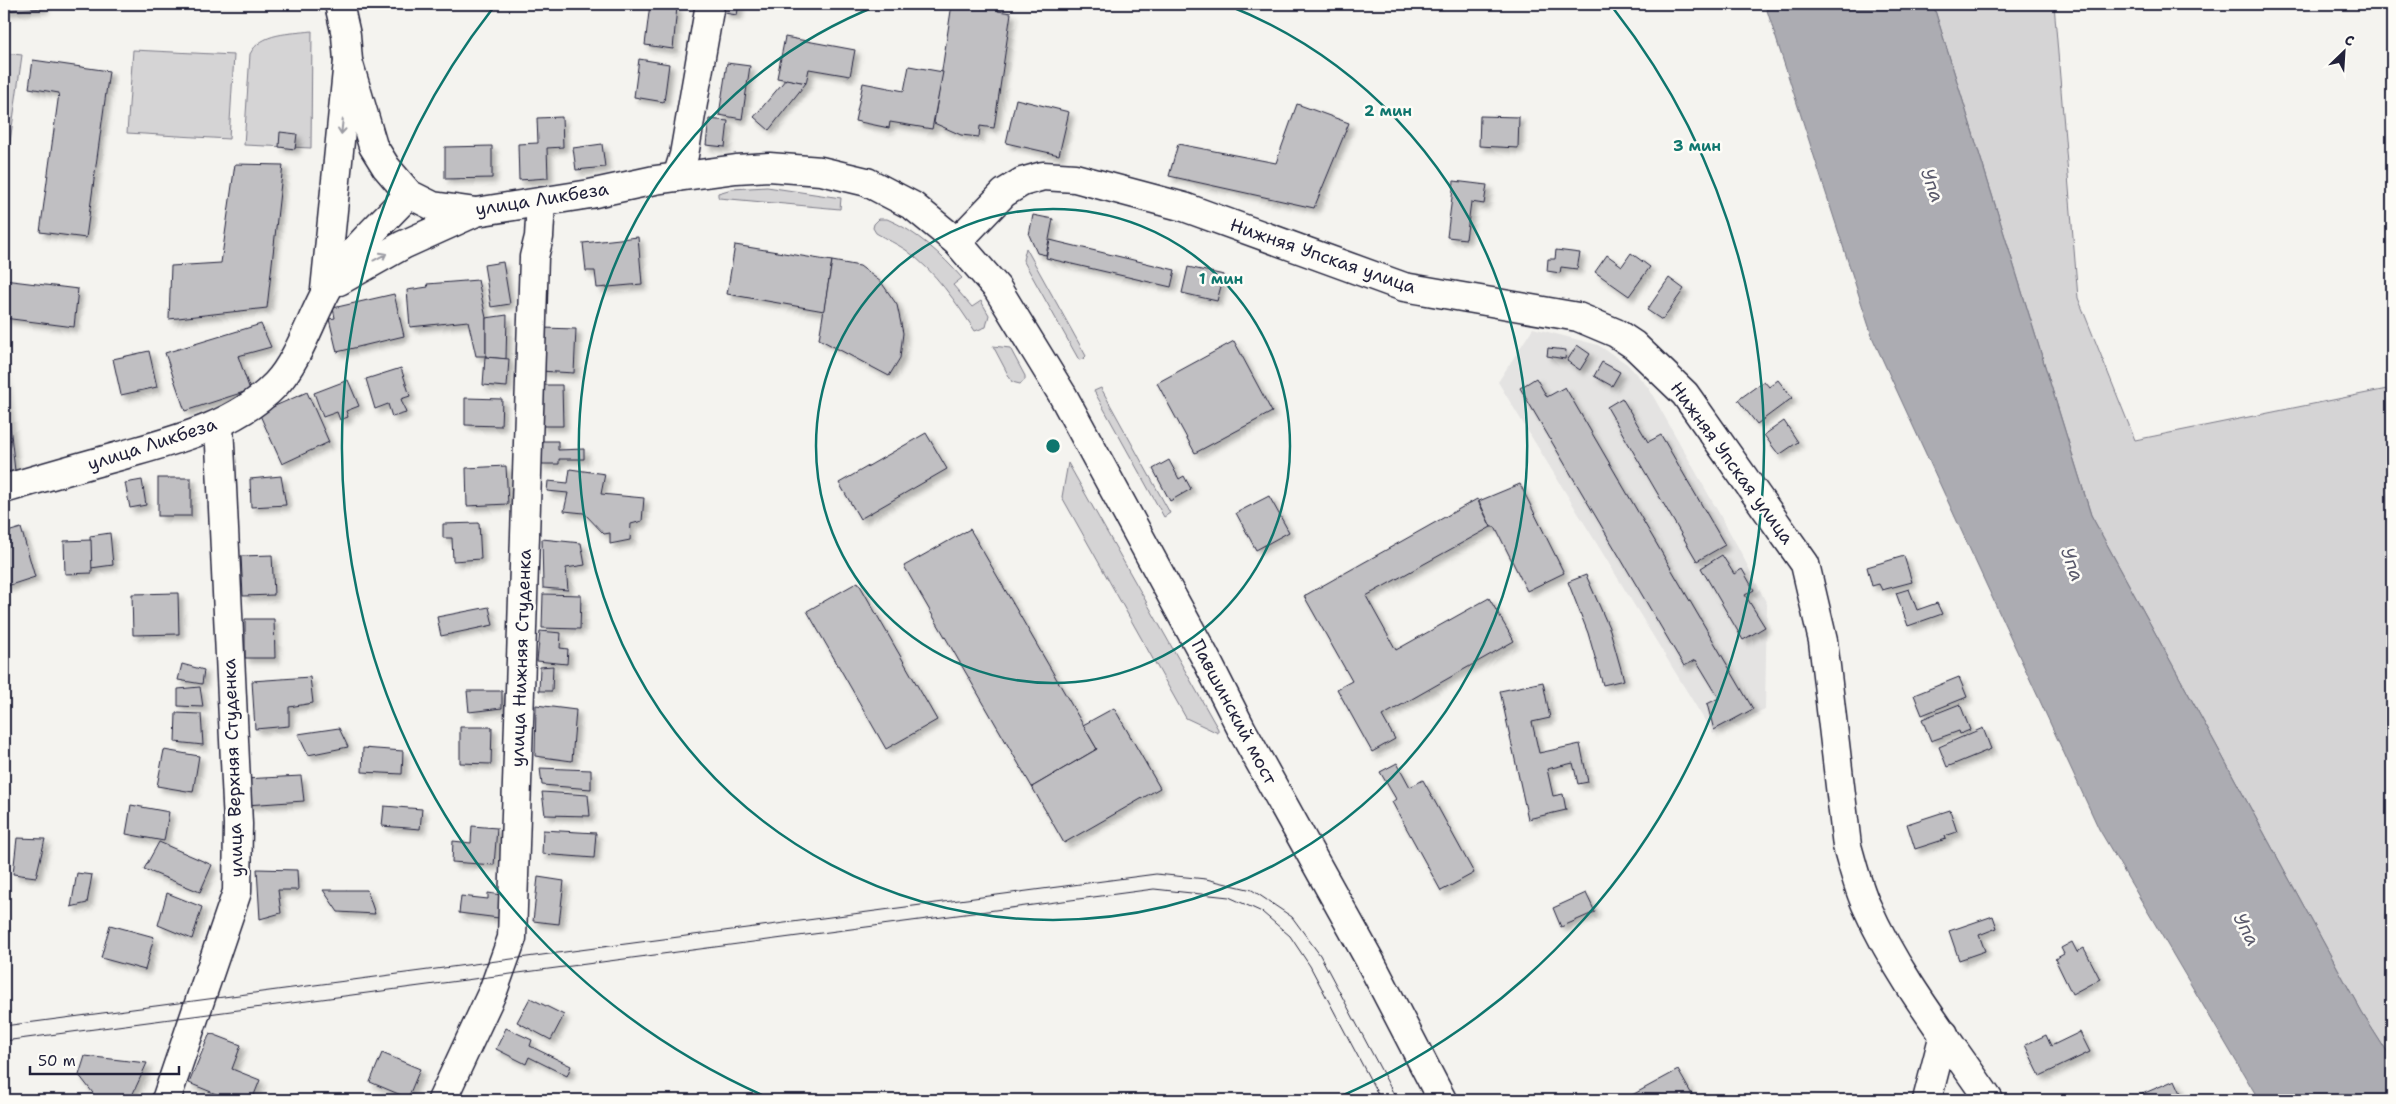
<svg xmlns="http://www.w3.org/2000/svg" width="2396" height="1104" font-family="'Shantell Sans',sans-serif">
  <defs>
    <filter id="shadow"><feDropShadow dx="4.5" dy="4.5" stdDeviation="2.5" flood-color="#0004"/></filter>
  </defs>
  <rect width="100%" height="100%" fill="#f4f3ef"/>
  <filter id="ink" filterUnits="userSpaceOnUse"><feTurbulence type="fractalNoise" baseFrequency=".02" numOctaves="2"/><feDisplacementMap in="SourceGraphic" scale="10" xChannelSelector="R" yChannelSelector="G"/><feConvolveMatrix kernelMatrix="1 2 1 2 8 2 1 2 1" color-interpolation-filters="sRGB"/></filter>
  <g filter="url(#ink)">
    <!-- built -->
    <path fill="#e4e3e2" d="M 1533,328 L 1598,345 L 1627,364 L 1648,387 L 1738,547 L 1767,604 L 1765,709 L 1713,734 L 1498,382 Z"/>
    <!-- green -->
    <g fill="#d5d4d5" stroke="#7c7b88">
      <path d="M 1933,4 L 2054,4 L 2078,298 L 2135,440 L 2392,388 L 2392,1060 L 2362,1013 L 2091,515 Z"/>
      <path d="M 312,31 L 311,148 L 244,145 L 250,54 C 261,32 290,34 312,31 Z"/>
      <path d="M 133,50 L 234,55 L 229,139 L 127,133 Z"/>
      <path d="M 4,53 L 22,55 L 6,171 L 4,171 Z"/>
      <path d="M 767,187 L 841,198 L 840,209 L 719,198 L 718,196 L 718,193 L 732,189 Z"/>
      <path d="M 887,219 C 916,231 942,255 962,278 L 953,285 L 972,307 L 981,301 L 989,315 L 986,327 L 975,331 C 956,302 935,271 906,250 C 897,244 886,239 876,233 L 873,228 L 874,224 L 879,219 Z"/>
      <path d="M 1026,248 L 1086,356 L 1083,359 L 1079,360 L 1023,260 Z"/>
      <path d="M 993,346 L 1010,348 L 1025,376 L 1025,380 L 1020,384 L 1012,382 Z"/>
      <path d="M 1101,388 L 1170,513 L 1164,517 L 1094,391 Z"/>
      <path d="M 1068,463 L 1218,729 L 1218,733 L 1186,718 L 1062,497 Z"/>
    </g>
    <!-- water -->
    <path fill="#acacb2" stroke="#757582" d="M 1765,4 L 1933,4 L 2091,515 L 2362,1013 L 2392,1060 L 2392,1100 L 2259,1100 L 2099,829 L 1873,339 Z"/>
    <!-- building -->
    <g fill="#c0bfc2" stroke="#22223b" filter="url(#shadow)">
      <path d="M 4,4 L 43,4 L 44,8 L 4,11 Z"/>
      <path d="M 650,4 L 677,7 L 673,49 L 645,45 Z"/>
      <path d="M 725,4 L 739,4 L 737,15 L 724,13 Z"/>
      <path d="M 952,4 L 999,4 L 998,11 L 1011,13 L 994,128 L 980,126 L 979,137 L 961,135 L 934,123 Z"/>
      <path d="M 785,37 L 855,50 L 850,76 L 809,69 L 806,83 L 777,78 Z"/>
      <path d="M 639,59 L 669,64 L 664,102 L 634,97 Z"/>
      <path d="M 33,60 L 109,71 L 86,238 L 40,232 L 59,93 L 29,88 Z"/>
      <path d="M 727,63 L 750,66 L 742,119 L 719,115 Z"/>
      <path d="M 909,66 L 943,72 L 932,129 L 890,122 L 889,128 L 855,121 L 863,83 L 904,91 Z"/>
      <path d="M 786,79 L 806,83 L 769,130 L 754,117 Z"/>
      <path d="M 1016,99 L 1069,112 L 1059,155 L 1006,143 Z"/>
      <path d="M 1297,104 L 1349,123 L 1314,208 L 1169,176 L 1178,144 L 1276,163 Z"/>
      <path d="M 1480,116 L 1519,117 L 1518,148 L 1479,146 Z"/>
      <path d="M 562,117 L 563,147 L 547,148 L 548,178 L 519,180 L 518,144 L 538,143 L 537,118 Z"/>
      <path d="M 709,119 L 728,121 L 725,147 L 706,145 Z"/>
      <path d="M 280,132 L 297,134 L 295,149 L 279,147 Z"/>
      <path d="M 602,144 L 605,167 L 576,170 L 573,148 Z"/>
      <path d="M 492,146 L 492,178 L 445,179 L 445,147 Z"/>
      <path d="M 235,164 L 283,165 L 267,308 L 169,319 L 171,266 L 221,263 Z"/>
      <path d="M 1454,181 L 1487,185 L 1484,204 L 1471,202 L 1466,239 L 1447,237 Z"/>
      <path d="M 1033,215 L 1053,219 L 1046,255 L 1037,253 L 1029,235 Z"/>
      <path d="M 638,237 L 642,284 L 597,288 L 595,271 L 586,271 L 583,243 Z"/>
      <path d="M 1050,240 L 1175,270 L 1171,287 L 1046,258 Z"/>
      <path d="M 735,245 L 832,261 L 824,311 L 727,294 Z"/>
      <path d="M 1556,250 L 1580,253 L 1577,269 L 1561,267 L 1560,273 L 1547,271 L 1548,259 L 1555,259 Z"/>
      <path d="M 1631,253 L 1650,267 L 1629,296 L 1595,272 L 1607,255 L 1622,266 Z"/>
      <path d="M 832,261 L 860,266 L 881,282 L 897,305 L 903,333 L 900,358 L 889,376 L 819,339 Z"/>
      <path d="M 503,262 L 510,304 L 491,307 L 484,265 Z"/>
      <path d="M 1188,267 L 1224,275 L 1217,301 L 1182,293 Z"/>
      <path d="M 1669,278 L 1684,289 L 1662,320 L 1647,310 Z"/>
      <path d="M 4,280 L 78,289 L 74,327 L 4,318 Z"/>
      <path d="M 478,280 L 486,318 L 486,356 L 476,356 L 468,321 L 410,327 L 407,290 L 428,287 L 427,284 Z"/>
      <path d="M 394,294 L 404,336 L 337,352 L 329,319 L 335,318 L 333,308 Z"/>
      <path d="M 507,315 L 506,359 L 486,357 L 486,318 Z"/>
      <path d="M 261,324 L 271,347 L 238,356 L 250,390 L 185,411 L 165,353 Z"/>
      <path d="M 542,328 L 576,329 L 574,373 L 540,371 Z"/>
      <path d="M 1234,341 L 1272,412 L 1195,453 L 1157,383 Z"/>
      <path d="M 1577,345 L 1590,354 L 1580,370 L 1567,361 Z"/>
      <path d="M 1548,348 L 1566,350 L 1565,359 L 1547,356 Z"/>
      <path d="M 149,351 L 157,387 L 121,395 L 113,359 Z"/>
      <path d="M 485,357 L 509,359 L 507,387 L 483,385 Z"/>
      <path d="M 1602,362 L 1620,372 L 1612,386 L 1594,376 Z"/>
      <path d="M 401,368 L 410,396 L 401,399 L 406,413 L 392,417 L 388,404 L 375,409 L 366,379 Z"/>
      <path d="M 4,370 L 15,471 L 4,472 Z"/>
      <path d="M 1536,378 L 1547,397 L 1565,387 L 1753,709 L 1714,730 L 1707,704 L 1719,698 L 1696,660 L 1684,666 L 1520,388 Z"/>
      <path d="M 348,380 L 359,406 L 346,411 L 348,417 L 340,420 L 337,412 L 323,417 L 314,393 Z"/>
      <path d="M 1778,380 L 1792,398 L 1757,424 L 1738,400 L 1764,381 L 1769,387 Z"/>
      <path d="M 540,385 L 562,385 L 563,426 L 540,426 Z"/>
      <path d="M 307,392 L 329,442 L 282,464 L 259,413 Z"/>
      <path d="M 465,398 L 502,399 L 501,426 L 465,425 Z"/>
      <path d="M 1622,398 L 1648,442 L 1661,435 L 1725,545 L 1697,561 L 1607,407 Z"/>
      <path d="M 1784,421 L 1798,442 L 1779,455 L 1764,435 Z"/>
      <path d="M 926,433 L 947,469 L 860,519 L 839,483 Z"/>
      <path d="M 540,441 L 558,441 L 558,450 L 584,449 L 584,459 L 559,459 L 559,464 L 540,464 Z"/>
      <path d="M 1169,460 L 1179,479 L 1184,476 L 1191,489 L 1170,501 L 1153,469 Z"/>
      <path d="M 506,466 L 508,504 L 467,506 L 466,468 Z"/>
      <path d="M 570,469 L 605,474 L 601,494 L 644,498 L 642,521 L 631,524 L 630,540 L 610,544 L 610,533 L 604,534 L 584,513 L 564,511 L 568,493 L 547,491 L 548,481 L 568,483 Z"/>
      <path d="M 281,476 L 286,505 L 251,507 L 250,479 Z"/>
      <rect x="158" y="478" width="33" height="38"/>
      <path d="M 142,480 L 146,505 L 130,508 L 125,483 Z"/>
      <path d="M 1520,484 L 1564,573 L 1527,591 L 1495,527 L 1491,527 L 1479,501 Z"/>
      <path d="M 1269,496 L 1289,532 L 1256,550 L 1236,513 Z"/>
      <path d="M 1477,499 L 1491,527 L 1366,596 L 1396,650 L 1489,598 L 1514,641 L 1382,716 L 1395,739 L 1372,752 L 1337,689 L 1352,681 L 1304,596 Z"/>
      <path d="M 479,523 L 481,559 L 453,561 L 452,538 L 443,538 L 443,524 Z"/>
      <path d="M 21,528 L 35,577 L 4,587 L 4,533 Z"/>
      <path d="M 970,529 L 1097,749 L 1032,787 L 904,566 Z"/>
      <path d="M 110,533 L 113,565 L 91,568 L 90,536 Z"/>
      <path d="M 542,539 L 581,543 L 585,565 L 566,568 L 568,590 L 543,588 Z"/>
      <path d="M 91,540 L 92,573 L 65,574 L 64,541 Z"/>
      <path d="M 272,555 L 274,595 L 243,596 L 241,556 Z"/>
      <path d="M 1722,555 L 1734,574 L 1742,569 L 1754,590 L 1745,595 L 1765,627 L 1743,640 L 1701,568 Z"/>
      <path d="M 1904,556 L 1912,582 L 1882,590 L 1879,584 L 1872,586 L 1867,567 Z"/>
      <path d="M 1586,575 L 1610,630 L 1624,680 L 1603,685 L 1588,633 L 1568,582 Z"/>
      <path d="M 858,582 L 937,720 L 886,749 L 807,611 Z"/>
      <path d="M 1909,589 L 1917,610 L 1937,603 L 1942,614 L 1908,626 L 1896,593 Z"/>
      <path d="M 178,593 L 179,634 L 133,635 L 132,594 Z"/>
      <path d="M 543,594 L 581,595 L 580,629 L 542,628 Z"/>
      <path d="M 489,607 L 493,625 L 441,636 L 437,617 Z"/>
      <path d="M 245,619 L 274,619 L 275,658 L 245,658 Z"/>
      <path d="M 540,631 L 561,633 L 560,648 L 568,649 L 567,664 L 537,661 Z"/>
      <path d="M 182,664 L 204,670 L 202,684 L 178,680 Z"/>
      <path d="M 553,666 L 552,691 L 539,691 L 540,667 Z"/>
      <path d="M 310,677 L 313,703 L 289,707 L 289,726 L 255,729 L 252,681 Z"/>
      <path d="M 1959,677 L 1967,697 L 1922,715 L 1914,695 Z"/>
      <path d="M 1543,682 L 1550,718 L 1532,722 L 1539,753 L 1580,744 L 1588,782 L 1578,784 L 1573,763 L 1547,769 L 1553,796 L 1563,794 L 1566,810 L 1528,819 L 1500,691 Z"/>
      <path d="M 200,687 L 203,707 L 178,706 L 178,689 Z"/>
      <path d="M 467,691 L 502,691 L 502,708 L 469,712 Z"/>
      <path d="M 1960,704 L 1970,730 L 1960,734 L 1959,731 L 1931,741 L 1922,719 Z"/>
      <path d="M 536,705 L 576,710 L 572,761 L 535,756 Z"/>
      <path d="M 1114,708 L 1160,788 L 1064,843 L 1032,787 L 1097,749 L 1083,725 Z"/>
      <path d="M 176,713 L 201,714 L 203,745 L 175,742 Z"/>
      <path d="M 460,727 L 492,727 L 491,764 L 460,763 Z"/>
      <path d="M 339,728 L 348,747 L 308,755 L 298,734 Z"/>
      <path d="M 1983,728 L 1991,749 L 1947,767 L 1939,747 Z"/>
      <path d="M 363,748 L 403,751 L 402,774 L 362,772 Z"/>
      <path d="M 164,750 L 199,756 L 193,792 L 157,786 Z"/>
      <path d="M 1397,763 L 1410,787 L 1423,780 L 1474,873 L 1441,891 L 1392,802 L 1396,799 L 1380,772 Z"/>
      <path d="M 540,768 L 591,770 L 591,789 L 542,785 Z"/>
      <path d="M 301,776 L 304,801 L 246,805 L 244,779 Z"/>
      <path d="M 542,792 L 588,795 L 590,816 L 545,815 Z"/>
      <path d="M 131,805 L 169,812 L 164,841 L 126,834 Z"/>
      <path d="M 384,806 L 422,809 L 420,829 L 382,826 Z"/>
      <path d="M 1950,810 L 1957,832 L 1945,836 L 1946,839 L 1915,849 L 1907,824 Z"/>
      <path d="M 472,826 L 497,828 L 494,865 L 452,862 L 453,841 L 471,843 Z"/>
      <path d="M 543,830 L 596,833 L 594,858 L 542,854 Z"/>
      <path d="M 17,838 L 45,839 L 36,877 L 13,874 Z"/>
      <path d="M 159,842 L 212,865 L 200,892 L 144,869 Z"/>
      <path d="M 257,869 L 297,870 L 298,890 L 278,890 L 281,913 L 260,919 Z"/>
      <path d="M 77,873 L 92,875 L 87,903 L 71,907 Z"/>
      <path d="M 538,877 L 564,881 L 559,924 L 533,921 Z"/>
      <path d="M 323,890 L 367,890 L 375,914 L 338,912 Z"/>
      <path d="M 167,893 L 202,907 L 192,939 L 158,925 Z"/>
      <path d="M 488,893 L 501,895 L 499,918 L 459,913 L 461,896 L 488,899 Z"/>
      <path d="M 1586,893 L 1595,912 L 1561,927 L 1553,908 Z"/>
      <path d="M 1993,916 L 1997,928 L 1979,935 L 1985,951 L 1959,960 L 1949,931 Z"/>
      <path d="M 110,925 L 154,937 L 145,970 L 101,958 Z"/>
      <path d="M 2072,942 L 2077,952 L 2084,948 L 2100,979 L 2072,994 L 2055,959 L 2064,954 L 2061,948 Z"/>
      <path d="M 530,998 L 564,1015 L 551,1040 L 517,1022 Z"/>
      <path d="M 506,1028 L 532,1040 L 530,1046 L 571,1066 L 567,1076 L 529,1057 L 526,1064 L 496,1049 Z"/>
      <path d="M 2080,1032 L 2090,1052 L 2040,1076 L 2025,1045 L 2046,1035 L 2051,1046 Z"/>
      <path d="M 210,1033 L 241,1045 L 232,1069 L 260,1080 L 252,1100 L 231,1100 L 189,1083 Z"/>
      <path d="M 382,1053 L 420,1069 L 408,1098 L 370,1082 Z"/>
      <path d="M 85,1056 L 147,1063 L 130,1100 L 101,1100 L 96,1097 L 79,1075 Z"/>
      <path d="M 1678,1070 L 1695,1100 L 1623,1100 Z"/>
      <path d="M 2175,1080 L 2184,1100 L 2142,1100 L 2140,1095 Z"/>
    </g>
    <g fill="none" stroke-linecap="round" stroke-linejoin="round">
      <!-- minor casing -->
      <g stroke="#22223b" stroke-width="31">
        <g id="minor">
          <path d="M 677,177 L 684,155 L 710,4"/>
          <path d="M 957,242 L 1004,193 L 1022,182 L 1043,176 L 1075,178 L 1184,207 L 1404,287 L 1578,317 L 1616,333 L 1634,345 L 1685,394 L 1805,564 L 1823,641 L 1847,846 C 1853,866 1858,888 1867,907 C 1898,977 1947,1038 1989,1100"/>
          <path d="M 339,281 L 403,245 L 476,212"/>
          <path d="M 325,290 L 348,61"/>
          <path d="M 4,489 C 41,478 79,467 116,457 C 171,441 235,427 276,384 C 298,361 312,316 328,288 C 348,252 381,224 409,194"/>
          <path d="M 166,1100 L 237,892 L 238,824 L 219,424"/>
          <path d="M 442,1100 L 493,991 L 512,938 L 534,257 L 539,237 L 541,202"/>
          <path d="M 1927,1100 L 1944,1034"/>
        </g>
      </g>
      <!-- major casing -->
      <g stroke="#22223b" stroke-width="31">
        <path id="major" d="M 339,4 L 346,35 L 348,61 L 373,146 L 386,167 L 409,194 L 433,206 L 476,212 L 590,194 L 655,180 L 736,169 L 769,167 L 821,171 L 867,182 L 913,206 L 957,242 L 997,288 L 1062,394 L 1205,657 L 1242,730 L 1369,959 L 1442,1100"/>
      </g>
      <!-- minor -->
      <use href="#minor" stroke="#fdfcf7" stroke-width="28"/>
      <!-- major -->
      <use href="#major" stroke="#fdfcf7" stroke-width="28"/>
      <!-- tram -->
      <g stroke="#22223b" stroke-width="1">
        <path d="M 4,1026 L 1156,874 L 1206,879 L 1252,890 L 1292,917 L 1320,955 L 1397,1100"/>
        <path d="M 4,1041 L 1154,889 L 1229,897 L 1262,912 L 1290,936 L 1310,966 L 1381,1100"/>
      </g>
    </g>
    <!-- one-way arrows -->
    <defs><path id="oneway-shaft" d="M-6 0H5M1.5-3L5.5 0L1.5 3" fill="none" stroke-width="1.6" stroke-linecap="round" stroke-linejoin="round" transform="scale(1.25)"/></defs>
    <g stroke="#9a9aa2">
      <use href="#oneway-shaft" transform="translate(342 127) rotate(96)"/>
      <use href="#oneway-shaft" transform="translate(380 257) rotate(-28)"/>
    </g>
  </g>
  <!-- distance rings -->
  <g fill="none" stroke="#0f766e" stroke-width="2.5">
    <circle cx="1053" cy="446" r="237"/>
    <path d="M1227 5A474 474 0 1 1 879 5"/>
    <path d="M769 1098A711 711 0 0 1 493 8M1613 8A711 711 0 0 1 1337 1098"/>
  </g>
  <g text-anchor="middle" stroke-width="5" stroke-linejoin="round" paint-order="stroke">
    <!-- street labels -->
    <g font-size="18" fill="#22223b" stroke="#fdfcf7">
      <text transform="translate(542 199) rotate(-9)" y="6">улица Ликбеза</text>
      <text transform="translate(1323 256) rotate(19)" y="6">Нижняя Упская улица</text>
      <text transform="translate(152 444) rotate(-18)" y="6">улица Ликбеза</text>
      <text transform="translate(1732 463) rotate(54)" y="6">Нижняя Упская улица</text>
      <text transform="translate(521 658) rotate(-88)" y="6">улица Нижняя Cтуденкa</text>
      <text transform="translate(1234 712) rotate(62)" y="6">Павшинский мост</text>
      <text transform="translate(233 768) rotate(-92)" y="6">улица Верхняя Студенка</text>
    </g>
    <!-- water labels -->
    <g font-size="19" font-style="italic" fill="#59596b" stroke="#fdfcf7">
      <text transform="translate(1933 185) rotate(70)" y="7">Упа</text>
      <text transform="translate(2073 564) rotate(70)" y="7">Упа</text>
      <text transform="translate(2247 929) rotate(62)" y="7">Упа</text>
    </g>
  </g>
  <circle cx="1053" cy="446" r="8" fill="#0f766e" stroke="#fdfcf7" stroke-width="2.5"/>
  <g font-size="15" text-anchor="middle" font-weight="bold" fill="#0f766e" stroke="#fdfcf7" stroke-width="5" stroke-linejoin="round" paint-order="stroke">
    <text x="1388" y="116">2 мин</text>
    <text x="1697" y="151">3 мин</text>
    <text x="1221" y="284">1 мин</text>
  </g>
  <!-- margin -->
  <rect width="2396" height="1104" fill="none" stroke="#fdfcf7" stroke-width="20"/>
  <rect x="10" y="10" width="2376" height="1084" fill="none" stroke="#22223b" stroke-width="2" filter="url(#ink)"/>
  <!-- north arrow -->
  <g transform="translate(2344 52) rotate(25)" stroke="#fdfcf7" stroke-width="4" paint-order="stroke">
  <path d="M0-4L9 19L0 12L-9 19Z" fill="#22223b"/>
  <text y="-8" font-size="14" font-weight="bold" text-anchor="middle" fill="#22223b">С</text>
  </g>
  <!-- scale -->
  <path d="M30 1066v8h149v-8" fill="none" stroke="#22223b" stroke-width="2.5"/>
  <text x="38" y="1066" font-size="15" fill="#22223b" stroke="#fdfcf7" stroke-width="4" paint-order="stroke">50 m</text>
</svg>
